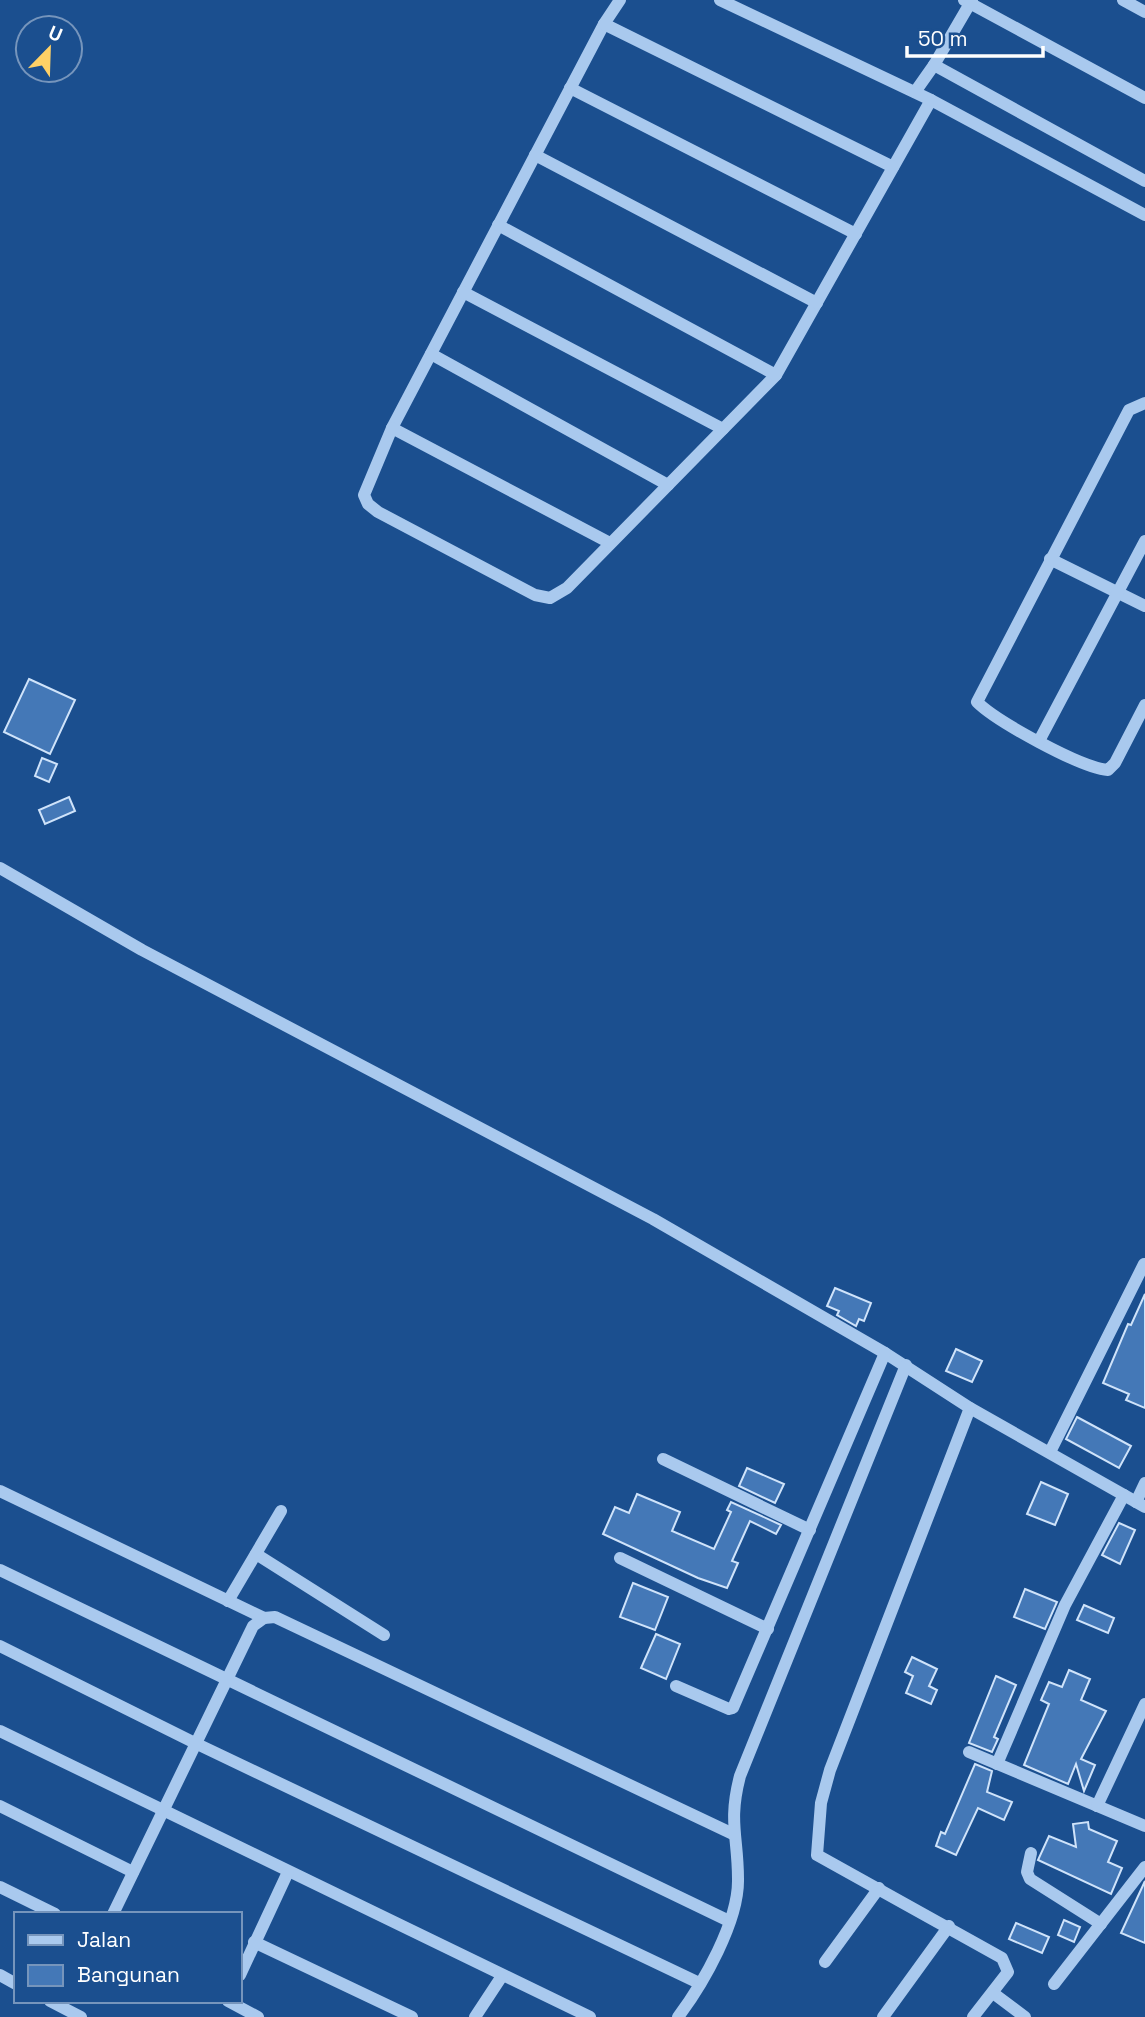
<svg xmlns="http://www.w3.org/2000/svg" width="1145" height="2017" font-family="'Space Grotesk',sans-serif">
  <rect width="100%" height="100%" fill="#1b4f8f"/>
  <!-- building -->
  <g fill="#4478b7" stroke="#cfe3fa" stroke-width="2">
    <path d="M 29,679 L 75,700 L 50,754 L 4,732 Z"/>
    <path d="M 42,758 L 57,764 L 49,782 L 35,776 Z"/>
    <path d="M 69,797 L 75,811 L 45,824 L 39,810 Z"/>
    <path d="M 835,1288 L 871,1303 L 864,1321 L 859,1319 L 856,1326 L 837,1315 L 839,1311 L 827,1306 Z"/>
    <path d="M 1145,1294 L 1145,1408 L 1126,1400 L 1129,1394 L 1103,1383 L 1128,1324 L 1131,1325 Z"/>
    <path d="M 956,1349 L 982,1361 L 972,1382 L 946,1371 Z"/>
    <path d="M 1077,1417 L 1131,1446 L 1119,1468 L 1066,1439 Z"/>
    <path d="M 747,1468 L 784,1484 L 775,1503 L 739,1486 Z"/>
    <path d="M 1041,1482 L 1068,1494 L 1055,1525 L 1027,1514 Z"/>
    <path d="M 637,1494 L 680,1512 L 672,1531 L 714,1549 L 731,1512 L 727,1510 L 731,1502 L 781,1525 L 776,1534 L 750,1521 L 732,1561 L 738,1563 L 727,1588 L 698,1578 L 603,1534 L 615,1507 L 629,1513 Z"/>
    <path d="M 1119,1523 L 1135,1530 L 1120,1564 L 1102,1555 Z"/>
    <path d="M 633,1583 L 668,1597 L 655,1630 L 620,1617 Z"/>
    <path d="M 1025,1589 L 1057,1602 L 1045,1629 L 1014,1617 Z"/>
    <path d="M 1084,1605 L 1114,1618 L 1108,1633 L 1077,1620 Z"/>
    <path d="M 656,1634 L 680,1644 L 666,1679 L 641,1668 Z"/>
    <path d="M 912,1657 L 937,1669 L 929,1686 L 937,1690 L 931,1704 L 906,1693 L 913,1676 L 905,1672 Z"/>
    <path d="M 1069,1670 L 1090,1679 L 1081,1700 L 1106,1711 L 1081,1759 L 1095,1765 L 1084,1791 L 1076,1764 L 1068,1784 L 1024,1765 L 1049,1704 L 1041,1700 L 1049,1682 L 1062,1687 Z"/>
    <path d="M 996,1676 L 1016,1685 L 994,1737 L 998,1739 L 992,1752 L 969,1743 Z"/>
    <path d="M 975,1764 L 992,1771 L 987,1792 L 1012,1802 L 1004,1820 L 978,1808 L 956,1855 L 936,1846 L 941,1832 L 945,1834 Z"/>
    <path d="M 1088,1822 L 1089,1829 L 1117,1841 L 1108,1862 L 1122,1868 L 1111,1894 L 1038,1860 L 1049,1836 L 1076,1847 L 1073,1824 Z"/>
    <path d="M 1145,1881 L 1145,1943 L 1121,1933 Z"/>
    <path d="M 1064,1920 L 1080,1927 L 1074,1942 L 1058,1935 Z"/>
    <path d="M 1016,1923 L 1049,1937 L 1042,1953 L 1009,1939 Z"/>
  </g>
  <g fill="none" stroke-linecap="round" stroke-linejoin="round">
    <!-- minor -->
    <g stroke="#a9c9ee" stroke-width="12">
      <path d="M 620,0 L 604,24 L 392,428 L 364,495 L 368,504 L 378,512 L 535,595 L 550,598 L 567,588 L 776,375 L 931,100"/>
      <path d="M 720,0 L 931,100 L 1145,215"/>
      <path d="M 964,0 L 1145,98"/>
      <path d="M 1123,0 L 1145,12"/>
      <path d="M 604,24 L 893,167"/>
      <path d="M 934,65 L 1145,181"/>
      <path d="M 570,88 L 856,234"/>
      <path d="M 915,92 L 934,65 L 972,0"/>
      <path d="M 535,155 L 817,303"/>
      <path d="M 498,225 L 776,375"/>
      <path d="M 463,292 L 723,429"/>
      <path d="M 431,354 L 668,485"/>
      <path d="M 1145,403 L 1129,410 L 977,702 C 996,721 1081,768 1108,770 L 1115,763 L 1145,705"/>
      <path d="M 392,428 L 610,543"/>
      <path d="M 1050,559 L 1145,606"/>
      <path d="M 1039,741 L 1145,541"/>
      <path d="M 0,868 L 142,950 L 653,1219 L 885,1353 L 970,1408 L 1145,1507"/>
      <path d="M 970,1408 L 830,1770 L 821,1803 L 817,1855 L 1002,1958 L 1008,1972 L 973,2017"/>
      <path d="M 1050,1452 L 1144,1264"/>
      <path d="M 663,1459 L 810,1530"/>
      <path d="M 0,1491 L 264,1618"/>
      <path d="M 1136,1502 L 1145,1483"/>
      <path d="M 256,1554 L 384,1635"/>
      <path d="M 620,1558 L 768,1629"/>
      <path d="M 0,1570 L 729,1921"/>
      <path d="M 228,1601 L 281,1511"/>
      <path d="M 0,1646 L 195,1743 L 699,1983"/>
      <path d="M 676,1686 L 729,1709 L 733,1708 L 885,1353"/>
      <path d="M 0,1731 L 590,2017"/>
      <path d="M 969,1752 L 1145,1826"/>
      <path d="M 997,1764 L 1065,1605 L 1124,1495"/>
      <path d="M 0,1806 L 133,1872"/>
      <path d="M 1097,1806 L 1145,1704"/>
      <path d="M 1031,1853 L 1027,1872 L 1030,1879 L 1101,1924"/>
      <path d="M 0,1887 L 55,1914"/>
      <path d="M 113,1914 L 253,1626 L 264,1618 L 275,1617 L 733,1834"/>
      <path d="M 254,1942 L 412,2017"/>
      <path d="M 825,1962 L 879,1888"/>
      <path d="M 0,1975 L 16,1984"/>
      <path d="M 240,1975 L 288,1872"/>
      <path d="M 1054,1984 L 1145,1867"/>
      <path d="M 993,1993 L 1025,2017"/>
      <path d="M 50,2001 L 81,2017"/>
      <path d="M 228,2001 L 258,2017"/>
      <path d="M 475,2017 L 502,1976"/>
      <path d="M 678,2017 C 703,1984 739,1921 738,1879 C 738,1836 728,1822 740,1776 L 906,1365"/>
      <path d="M 883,2017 L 949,1926"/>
    </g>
  </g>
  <!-- legend -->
  <rect x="14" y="1912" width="228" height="91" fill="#1b4f8f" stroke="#7695bc" stroke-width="2"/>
  <rect x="28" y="1935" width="35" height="10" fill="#a9c9ee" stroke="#7695bc" stroke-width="2"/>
  <text x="77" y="1947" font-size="21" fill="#ffffff">Jalan</text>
  <rect x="28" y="1965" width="35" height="21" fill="#4478b7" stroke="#7695bc" stroke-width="2"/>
  <text x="77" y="1982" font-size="21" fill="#ffffff">Bangunan</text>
  <!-- north arrow -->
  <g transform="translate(49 49) rotate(23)"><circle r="33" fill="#1b4f8f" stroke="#7695bc" stroke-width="2"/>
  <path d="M0-5L12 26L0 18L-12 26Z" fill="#ffd166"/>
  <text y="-10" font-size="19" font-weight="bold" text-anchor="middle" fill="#ffffff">U</text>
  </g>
  <!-- scale -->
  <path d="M907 46v10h136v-10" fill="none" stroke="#ffffff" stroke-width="3.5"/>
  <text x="918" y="46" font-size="21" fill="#ffffff" stroke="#1b4f8f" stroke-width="5" paint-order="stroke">50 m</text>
</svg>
